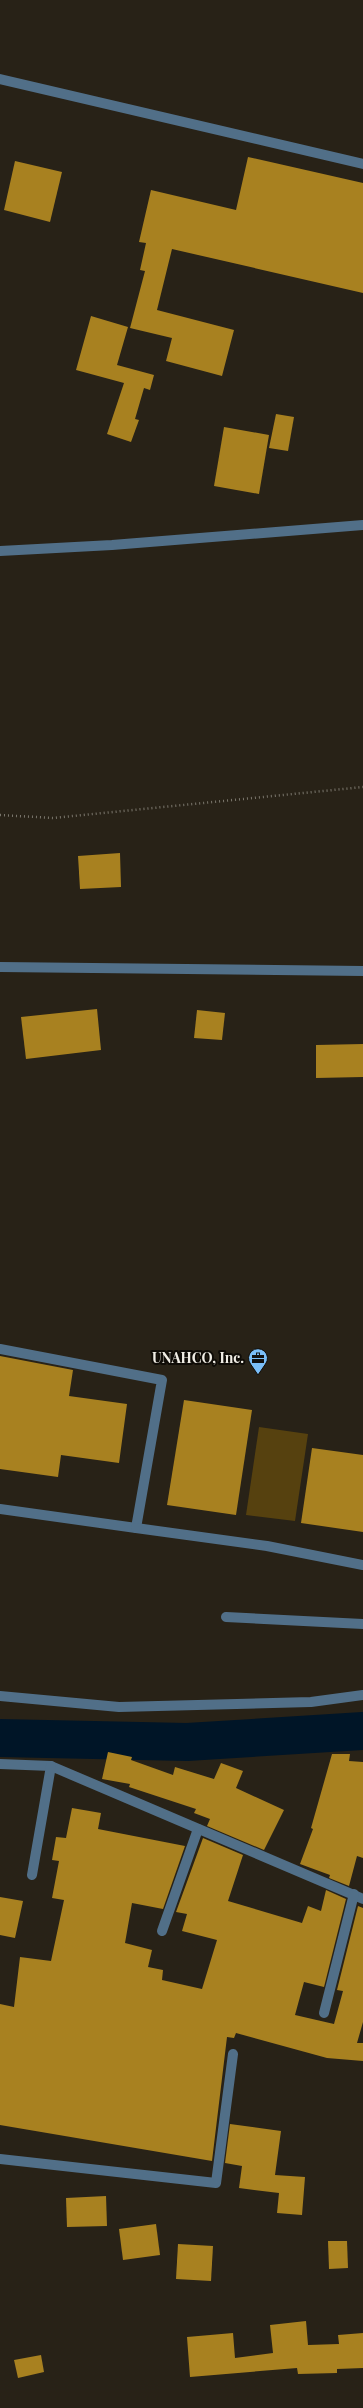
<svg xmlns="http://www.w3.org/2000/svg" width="363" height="2408" font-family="'Playfair Display',serif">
  <rect width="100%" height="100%" fill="#282217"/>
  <!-- green -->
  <path fill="#56410f" d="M 259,1427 L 308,1434 L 295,1521 L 246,1515 Z"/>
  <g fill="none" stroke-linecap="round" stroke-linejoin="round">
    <!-- river -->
    <path stroke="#001527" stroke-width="38" d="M 0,1738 L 187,1742 L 363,1731"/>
  </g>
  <!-- building -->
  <g fill="#a88120">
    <path d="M 248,157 L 363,183 L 363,293 L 172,249 L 157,310 L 234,330 L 222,376 L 166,361 L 172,338 L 130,328 L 145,271 L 140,270 L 146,243 L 139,242 L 151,190 L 236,210 Z"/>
    <path d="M 15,161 L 62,172 L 50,222 L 4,210 Z"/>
    <path d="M 91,316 L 128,327 L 117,365 L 154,375 L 150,390 L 144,388 L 135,419 L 139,420 L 131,442 L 107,434 L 124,383 L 76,370 Z"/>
    <path d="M 276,414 L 294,417 L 288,451 L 269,448 Z"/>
    <path d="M 224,427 L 269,435 L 259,494 L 214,486 Z"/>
    <path d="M 120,853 L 121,887 L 80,889 L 78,856 Z"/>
    <path d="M 97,1009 L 101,1050 L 26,1059 L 21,1017 Z"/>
    <path d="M 197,1010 L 225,1013 L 222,1040 L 194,1038 Z"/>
    <path d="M 363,1044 L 363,1077 L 316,1078 L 316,1045 Z"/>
    <path d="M 0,1356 L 73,1370 L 69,1396 L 127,1404 L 119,1463 L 61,1455 L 58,1477 L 0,1469 Z"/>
    <path d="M 184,1400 L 252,1410 L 236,1515 L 167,1505 Z"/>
    <path d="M 312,1448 L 363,1455 L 363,1532 L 301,1523 Z"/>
    <path d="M 108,1752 L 132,1757 L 131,1760 L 173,1775 L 175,1767 L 214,1779 L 221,1763 L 243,1771 L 236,1788 L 284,1810 L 264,1850 L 207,1826 L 210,1819 L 194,1813 L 196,1809 L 129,1787 L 130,1784 L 102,1779 Z"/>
    <path d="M 332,1754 L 350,1754 L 349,1761 L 363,1762 L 363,1858 L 357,1856 L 349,1886 L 329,1878 L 330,1875 L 300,1864 L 313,1829 L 311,1828 Z"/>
    <path d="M 72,1808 L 101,1813 L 98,1829 L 185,1846 L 163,1909 L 132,1903 L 125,1943 L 152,1950 L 148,1967 L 163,1970 L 162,1980 L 202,1989 L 217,1940 L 182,1931 L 187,1914 L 176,1912 L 203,1838 L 243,1855 L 228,1901 L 302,1923 L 308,1906 L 321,1911 L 326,1890 L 346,1899 L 324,1987 L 304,1982 L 295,2015 L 334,2024 L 343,1991 L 337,1990 L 358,1906 L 363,1908 L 363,2022 L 357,2043 L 363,2043 L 363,2061 L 327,2058 L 236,2033 L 234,2038 L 227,2037 L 212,2161 L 0,2125 L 0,2004 L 14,2007 L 20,1957 L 51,1961 L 64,1900 L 52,1898 L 59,1861 L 52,1860 L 56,1837 L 66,1838 Z"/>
    <path d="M 0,1897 L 23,1901 L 15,1938 L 0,1935 Z"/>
    <path d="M 230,2124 L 281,2131 L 275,2175 L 305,2177 L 302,2215 L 277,2213 L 279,2193 L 239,2188 L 242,2166 L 225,2163 Z"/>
    <path d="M 106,2196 L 107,2226 L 67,2227 L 66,2198 Z"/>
    <path d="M 156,2224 L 160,2255 L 123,2260 L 119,2229 Z"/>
    <path d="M 328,2241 L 347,2241 L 348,2268 L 329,2269 Z"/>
    <path d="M 178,2244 L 213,2246 L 211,2281 L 176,2279 Z"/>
    <path d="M 306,2321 L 308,2345 L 339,2344 L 338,2335 L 363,2333 L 363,2368 L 337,2369 L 337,2373 L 298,2374 L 297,2368 L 190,2377 L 187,2337 L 233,2333 L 235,2358 L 273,2353 L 270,2325 Z"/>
    <path d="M 41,2355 L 44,2372 L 18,2378 L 14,2360 Z"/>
  </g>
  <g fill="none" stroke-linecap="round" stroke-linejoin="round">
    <!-- path -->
    <path stroke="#7b776d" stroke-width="2.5" stroke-dasharray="1 3" stroke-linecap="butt" d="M 0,815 L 53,818 L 363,787"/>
    <!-- minor -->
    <g stroke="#516f88" stroke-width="10">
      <path d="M 0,79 L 363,164"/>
      <path d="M 0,551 L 112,545 L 363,525"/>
      <path d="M 0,967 L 363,971"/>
      <path d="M 0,1349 L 162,1380 L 136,1528 L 0,1509"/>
      <path d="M 136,1528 L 267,1546 L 363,1565"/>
      <path d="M 226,1617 L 363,1624"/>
      <path d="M 0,1696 L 119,1707 L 311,1702 L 363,1695"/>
      <path d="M 0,1764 L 51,1766 L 363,1899"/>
      <path d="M 32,1875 L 51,1766"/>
      <path d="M 162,1931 L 198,1829"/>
      <path d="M 324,2013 L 354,1894"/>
      <path d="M 0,2159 L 216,2183 L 233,2054"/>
    </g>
  </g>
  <!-- icons -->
  <defs>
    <g id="office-pin" transform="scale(1)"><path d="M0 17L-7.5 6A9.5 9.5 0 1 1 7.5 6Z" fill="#7abef8" stroke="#0f0c07"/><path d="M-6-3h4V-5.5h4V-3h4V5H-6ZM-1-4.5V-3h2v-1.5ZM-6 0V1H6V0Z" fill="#111"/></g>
  </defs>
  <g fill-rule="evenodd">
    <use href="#office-pin" x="258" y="1358"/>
  </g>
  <g text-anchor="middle" stroke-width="4" stroke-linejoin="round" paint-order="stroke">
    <!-- poi labels -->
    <g font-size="14" font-weight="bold" fill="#f0ede5" stroke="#0f0c07" text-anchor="end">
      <text x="244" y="1363">UNAHCO, Inc.</text>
    </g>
  </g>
</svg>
